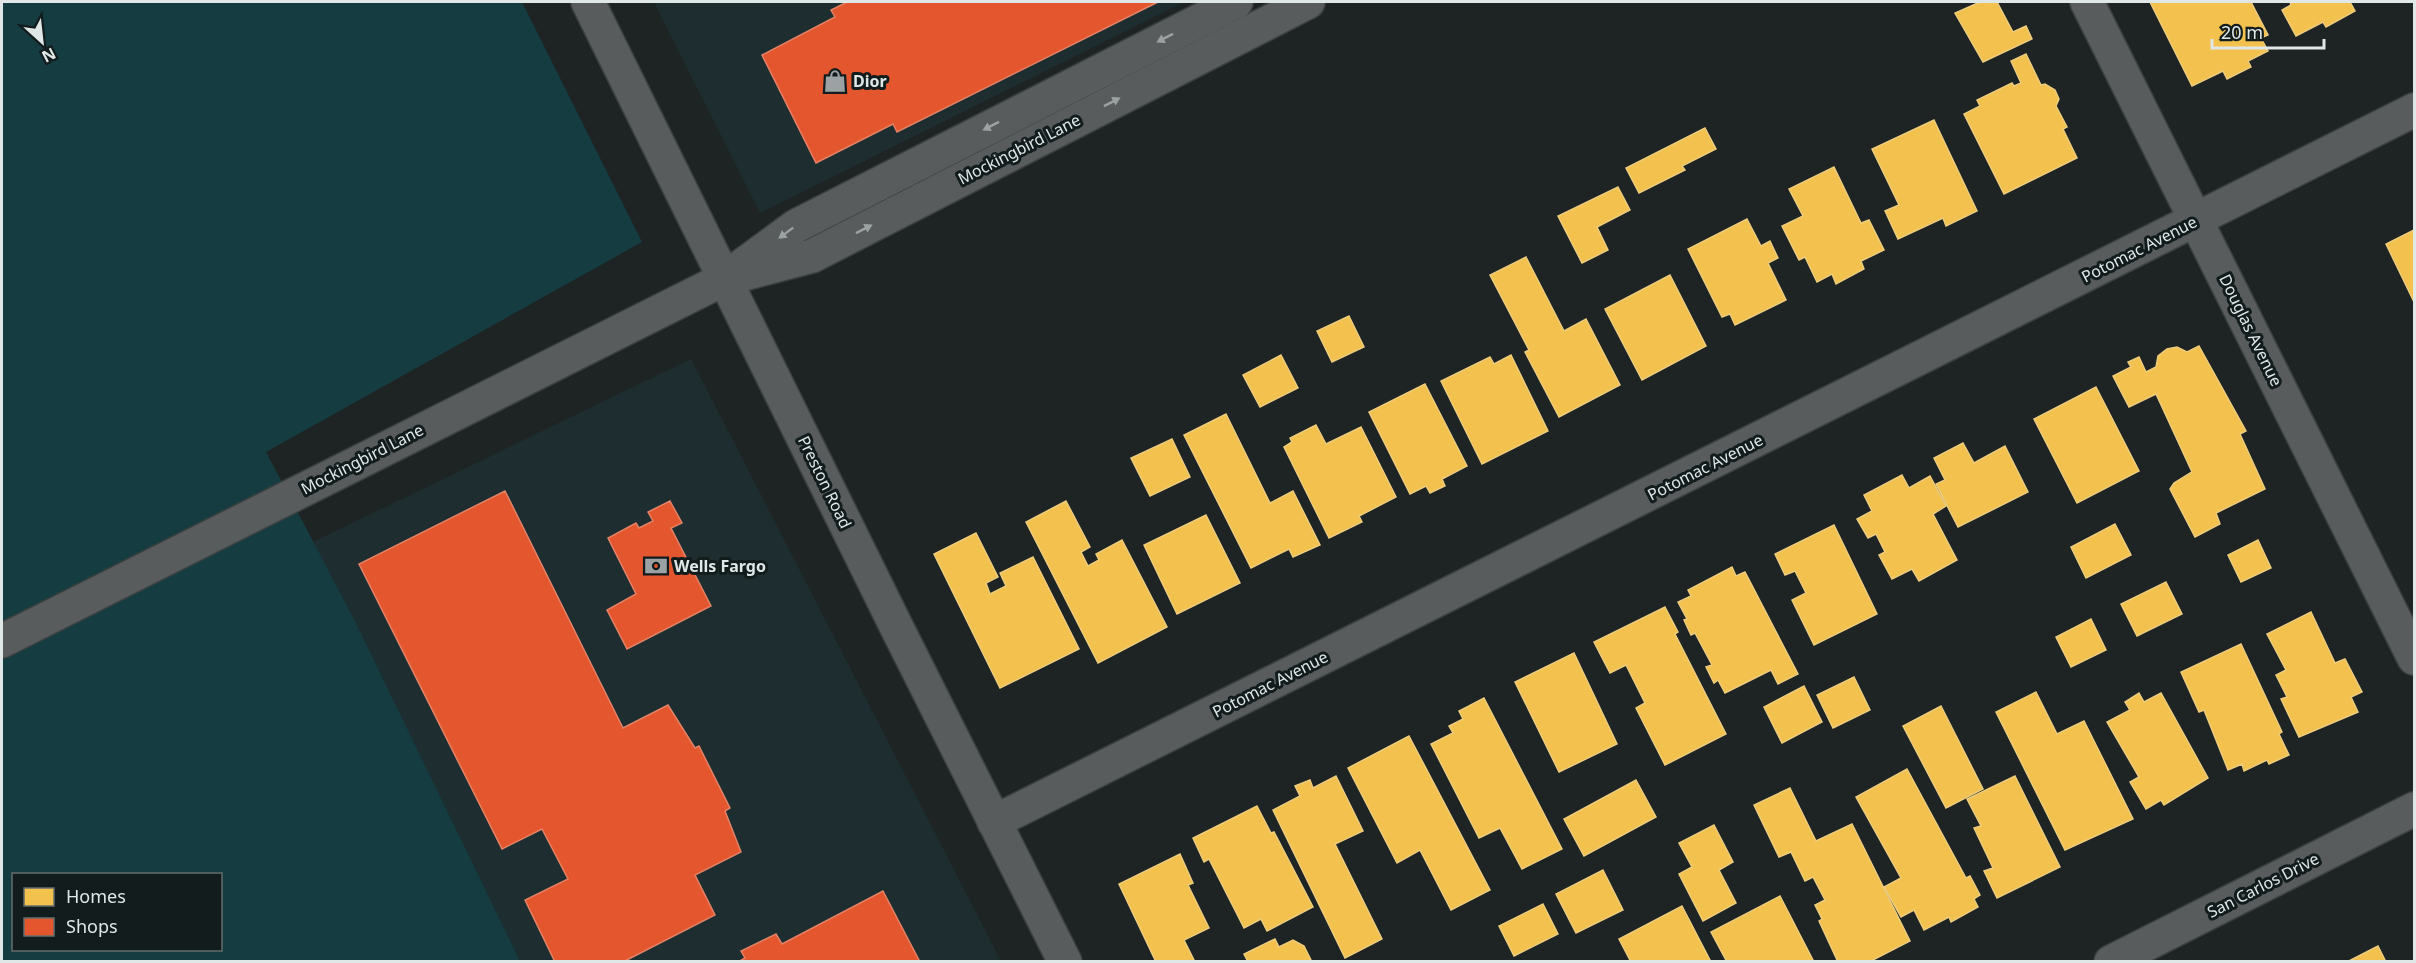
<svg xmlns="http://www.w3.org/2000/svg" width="2416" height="963" font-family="'Noto Sans',sans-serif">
  <rect width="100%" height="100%" fill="#1e2324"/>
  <!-- built -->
  <g fill="#1e2e30">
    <path d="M 654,2 L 1184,2 L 760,213 Z"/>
    <path d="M 691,359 L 1001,961 L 520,961 L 355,621 L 313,542 Z"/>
  </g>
  <!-- green -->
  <path fill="#153d41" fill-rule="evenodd" d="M 2,2 L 522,2 L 642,242 L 266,452 L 355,621 L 520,961 L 2,962 ZM 14,874 L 220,874 L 220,950 L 14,950 Z"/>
  <!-- homes -->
  <g fill="#f2c14e" stroke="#edcc7c" stroke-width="1.5">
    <path d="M 1980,2 L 1997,2 L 2013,32 L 2026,26 L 2032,39 L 1983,62 L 1955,13 Z"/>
    <path d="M 2150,2 L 2251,2 L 2268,35 L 2261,38 L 2268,51 L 2248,61 L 2251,67 L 2227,79 L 2223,71 L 2192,86 Z"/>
    <path d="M 2290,2 L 2350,2 L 2355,11 L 2326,27 L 2323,22 L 2296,36 L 2282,10 L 2291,5 Z"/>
    <path d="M 2026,54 L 2041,85 L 2045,84 L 2055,90 L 2059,99 L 2056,106 L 2067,127 L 2063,129 L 2077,158 L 2004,194 L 1964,114 L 1980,106 L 1977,100 L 2012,83 L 2014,86 L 2021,83 L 2011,61 Z"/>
    <path d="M 1934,120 L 1977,211 L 1946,226 L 1943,218 L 1898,239 L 1885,211 L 1899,205 L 1872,149 Z"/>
    <path d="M 1705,128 L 1716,149 L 1682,166 L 1685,170 L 1639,193 L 1626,168 Z"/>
    <path d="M 1834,167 L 1861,223 L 1869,220 L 1884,250 L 1861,261 L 1864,269 L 1836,284 L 1832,274 L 1817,282 L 1805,257 L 1799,260 L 1782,226 L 1803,216 L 1789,189 Z"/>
    <path d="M 1618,187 L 1630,210 L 1597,227 L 1608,250 L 1582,263 L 1558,216 Z"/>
    <path d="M 1747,219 L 1761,246 L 1770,241 L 1778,258 L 1768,263 L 1786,300 L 1735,325 L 1730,314 L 1722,317 L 1688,249 Z"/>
    <path d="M 2414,230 L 2414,302 L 2386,244 Z"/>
    <path d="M 1526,257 L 1564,331 L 1586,319 L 1620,385 L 1559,417 L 1525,352 L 1529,350 L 1490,275 Z"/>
    <path d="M 1670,275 L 1706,346 L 1642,380 L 1605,309 Z"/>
    <path d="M 1349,316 L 1364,347 L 1332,362 L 1317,331 Z"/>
    <path d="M 2199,346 L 2246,431 L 2240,434 L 2265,489 L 2216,513 L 2220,524 L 2195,537 L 2170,489 L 2174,483 L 2192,472 L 2156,394 L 2129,407 L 2113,376 L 2131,367 L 2128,362 L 2139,357 L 2146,372 L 2156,367 L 2158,356 L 2167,349 L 2177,347 L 2187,352 Z"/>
    <path d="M 1281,355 L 1298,388 L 1260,407 L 1243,375 Z"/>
    <path d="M 1511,355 L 1548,431 L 1482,464 L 1441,381 L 1490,357 L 1494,364 Z"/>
    <path d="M 1425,384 L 1467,466 L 1442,479 L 1445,486 L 1430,493 L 1426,486 L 1410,494 L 1369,412 Z"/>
    <path d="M 2096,387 L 2139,471 L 2077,503 L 2034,419 Z"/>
    <path d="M 1226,414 L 1270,503 L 1293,491 L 1320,545 L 1293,557 L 1289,549 L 1251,568 L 1184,435 Z"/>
    <path d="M 1316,425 L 1326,444 L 1361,427 L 1396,497 L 1359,516 L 1362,522 L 1329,538 L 1284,447 L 1292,442 L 1290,438 Z"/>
    <path d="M 1172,439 L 1190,477 L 1150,496 L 1131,458 Z"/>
    <path d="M 1963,443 L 1974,463 L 2005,446 L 2028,492 L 1958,527 L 1936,484 L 1945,480 L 1934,458 Z"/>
    <path d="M 1902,475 L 1909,488 L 1930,476 L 1946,506 L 1933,514 L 1957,560 L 1919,581 L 1912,569 L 1892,579 L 1879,555 L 1885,552 L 1876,534 L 1868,538 L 1857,519 L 1872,511 L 1864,495 Z"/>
    <path d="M 1066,501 L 1090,547 L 1081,552 L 1088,566 L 1099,560 L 1096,554 L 1122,540 L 1167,627 L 1098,663 L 1026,522 Z"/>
    <path d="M 1206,515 L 1240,583 L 1177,614 L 1144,545 Z"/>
    <path d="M 2115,524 L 2131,555 L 2086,578 L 2071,547 Z"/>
    <path d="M 1834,525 L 1877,614 L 1814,645 L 1792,600 L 1806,593 L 1795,571 L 1785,575 L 1775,554 Z"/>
    <path d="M 976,533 L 998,577 L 986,583 L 990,594 L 1006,586 L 1000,573 L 1033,557 L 1079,649 L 1000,688 L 934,554 Z"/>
    <path d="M 2258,540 L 2271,568 L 2241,582 L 2228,555 Z"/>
    <path d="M 1732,567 L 1736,576 L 1745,572 L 1798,674 L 1778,684 L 1771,670 L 1725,693 L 1718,680 L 1714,683 L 1706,667 L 1712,665 L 1695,633 L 1691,635 L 1684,620 L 1687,619 L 1678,602 L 1691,596 L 1688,590 Z"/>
    <path d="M 2166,582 L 2182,614 L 2137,636 L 2121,604 Z"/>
    <path d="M 1665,607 L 1678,632 L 1675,634 L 1726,734 L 1665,765 L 1636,708 L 1645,703 L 1626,665 L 1610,673 L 1594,642 Z"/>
    <path d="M 2311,612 L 2335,663 L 2345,659 L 2362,692 L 2351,697 L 2358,712 L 2299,737 L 2281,699 L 2287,697 L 2276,675 L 2286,670 L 2267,634 Z"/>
    <path d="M 2091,619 L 2106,650 L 2071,667 L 2056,637 Z"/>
    <path d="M 2241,644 L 2282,732 L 2279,734 L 2289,755 L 2269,764 L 2267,760 L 2244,771 L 2242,764 L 2228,770 L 2204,710 L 2199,712 L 2181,672 Z"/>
    <path d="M 1574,653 L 1617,744 L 1559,772 L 1515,682 Z"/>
    <path d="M 1854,677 L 1870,710 L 1833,728 L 1817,695 Z"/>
    <path d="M 1804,686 L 1822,722 L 1782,743 L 1764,707 Z"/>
    <path d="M 2036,692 L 2057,734 L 2084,721 L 2133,819 L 2065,850 L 1996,712 Z"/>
    <path d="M 2139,693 L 2144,702 L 2161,693 L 2208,778 L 2164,805 L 2161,800 L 2146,809 L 2130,782 L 2139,777 L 2107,722 L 2130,710 L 2125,702 Z"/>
    <path d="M 1484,698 L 1562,849 L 1522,869 L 1500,828 L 1479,838 L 1431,744 L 1453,733 L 1449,726 L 1463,719 L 1459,711 Z"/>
    <path d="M 1941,706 L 1983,789 L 1946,808 L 1903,726 Z"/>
    <path d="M 1409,736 L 1490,890 L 1451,910 L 1420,850 L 1397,863 L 1348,768 Z"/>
    <path d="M 1907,769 L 1966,878 L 1970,876 L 1980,895 L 1974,899 L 1978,907 L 1951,922 L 1949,917 L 1924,930 L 1914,910 L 1901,917 L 1884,887 L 1901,878 L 1856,797 Z"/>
    <path d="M 1336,776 L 1363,831 L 1335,844 L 1382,939 L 1345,958 L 1273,810 L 1300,796 L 1295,786 L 1310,780 L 1313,788 Z"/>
    <path d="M 2015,776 L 2060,867 L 1997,898 L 1984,871 L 1993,868 L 1974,828 L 1981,826 L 1967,799 Z"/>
    <path d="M 1636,780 L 1656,817 L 1584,856 L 1564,819 Z"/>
    <path d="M 1790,788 L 1816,841 L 1852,824 L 1910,941 L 1869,962 L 1838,962 L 1819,921 L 1822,919 L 1815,905 L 1825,900 L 1813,877 L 1805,881 L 1791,852 L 1779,857 L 1754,805 Z"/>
    <path d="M 1257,806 L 1271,833 L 1274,832 L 1313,907 L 1267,931 L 1261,919 L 1244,928 L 1209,859 L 1204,862 L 1193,838 Z"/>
    <path d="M 1714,825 L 1733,862 L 1719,870 L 1736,903 L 1703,921 L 1679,874 L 1692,867 L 1679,843 Z"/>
    <path d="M 1180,854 L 1193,883 L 1188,885 L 1209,928 L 1184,940 L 1195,962 L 1156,962 L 1119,884 Z"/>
    <path d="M 1603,870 L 1623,910 L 1576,933 L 1556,894 Z"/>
    <path d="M 1780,896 L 1814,962 L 1727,962 L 1711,932 Z"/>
    <path d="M 1543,904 L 1558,934 L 1514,956 L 1499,926 Z"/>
    <path d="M 1682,906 L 1711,962 L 1631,962 L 1619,939 Z"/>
    <path d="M 1275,939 L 1279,947 L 1293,940 L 1304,946 L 1312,962 L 1248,962 L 1244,954 Z"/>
    <path d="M 2378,946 L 2386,962 L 2347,962 Z"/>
  </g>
  <!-- shops -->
  <g fill="#e4572e" stroke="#e38266" stroke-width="1.5">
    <path d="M 847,2 L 1158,2 L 897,132 L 893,124 L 816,163 L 762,55 L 835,17 L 831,10 Z"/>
    <path d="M 505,491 L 623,728 L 668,705 L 695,748 L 699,746 L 730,808 L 725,811 L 741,852 L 695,875 L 715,915 L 623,962 L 555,962 L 525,900 L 568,879 L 542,829 L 502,849 L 359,564 Z"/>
    <path d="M 670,501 L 682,523 L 671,528 L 711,606 L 627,649 L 607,610 L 636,594 L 608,538 L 636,523 L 639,528 L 653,521 L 648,512 Z"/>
    <path d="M 883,891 L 920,962 L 738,962 L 745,958 L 741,951 L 776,934 L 782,944 Z"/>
  </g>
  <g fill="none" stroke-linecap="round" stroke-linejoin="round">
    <!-- street casing -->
    <g stroke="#3b4041" stroke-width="36">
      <g id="street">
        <path d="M 994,822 L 2414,110"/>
        <path d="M 2111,962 L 2414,809"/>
      </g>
    </g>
    <!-- secondary casing -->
    <g stroke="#3b4041" stroke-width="36">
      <g id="secondary">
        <path d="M 588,2 L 896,626 L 1065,962"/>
        <path d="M 2087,2 L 2414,658"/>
        <path d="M 740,275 L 812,256 L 1308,2"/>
        <path d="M 2,641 L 724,279 L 796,226 L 1236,2"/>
      </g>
    </g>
    <!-- street -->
    <use href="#street" stroke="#585c5d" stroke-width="33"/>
    <!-- secondary -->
    <use href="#secondary" stroke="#585c5d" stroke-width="33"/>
  </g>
  <!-- one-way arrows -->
  <defs><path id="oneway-solid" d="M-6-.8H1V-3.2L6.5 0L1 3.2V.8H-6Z" transform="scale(1.5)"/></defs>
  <g fill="#9ca2a2">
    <use href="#oneway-solid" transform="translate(1165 38) rotate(153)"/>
    <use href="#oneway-solid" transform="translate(1112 102) rotate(-27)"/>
    <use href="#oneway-solid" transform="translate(991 126) rotate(153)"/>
    <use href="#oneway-solid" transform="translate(864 229) rotate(-27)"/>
    <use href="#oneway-solid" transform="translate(786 233) rotate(143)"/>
  </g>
  <!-- icons -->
  <defs>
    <g id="shop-bare" transform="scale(1.8)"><path d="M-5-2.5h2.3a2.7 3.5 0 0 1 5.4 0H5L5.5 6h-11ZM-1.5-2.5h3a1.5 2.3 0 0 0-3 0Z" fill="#9ca2a3" stroke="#121c1d" stroke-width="2.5" paint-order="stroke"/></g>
    <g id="bank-bare" transform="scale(1.8)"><path d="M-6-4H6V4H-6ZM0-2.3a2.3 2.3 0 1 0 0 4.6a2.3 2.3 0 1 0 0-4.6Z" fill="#9ca2a3" stroke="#121c1d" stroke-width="2.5" paint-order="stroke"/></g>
  </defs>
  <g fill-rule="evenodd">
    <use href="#shop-bare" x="835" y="81"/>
    <use href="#bank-bare" x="656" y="566"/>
  </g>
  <g text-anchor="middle" stroke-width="6" stroke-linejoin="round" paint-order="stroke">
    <!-- poi labels -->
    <g font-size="16" font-weight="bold" fill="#e0e7e7" stroke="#121c1d" text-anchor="start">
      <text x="853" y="87">Dior</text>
      <text x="674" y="572">Wells Fargo</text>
    </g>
    <!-- street labels -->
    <g font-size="16" fill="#e0e7e7" stroke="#121c1d">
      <text transform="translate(1019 149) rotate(-27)" y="6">Mockingbird Lane</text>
      <text transform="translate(2139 249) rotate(-27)" y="6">Potomac Avenue</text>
      <text transform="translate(2251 330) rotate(64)" y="6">Douglas Avenue</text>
      <text transform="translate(362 459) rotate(-27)" y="6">Mockingbird Lane</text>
      <text transform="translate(1705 467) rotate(-27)" y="6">Potomac Avenue</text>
      <text transform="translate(825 482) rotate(64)" y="6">Preston Road</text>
      <text transform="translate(1270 684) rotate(-27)" y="6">Potomac Avenue</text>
      <text transform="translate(2263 885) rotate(-27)" y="6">San Carlos Drive</text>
    </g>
  </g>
  <!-- border -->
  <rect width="2416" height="963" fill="none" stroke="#e0e7e7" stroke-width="6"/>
  <!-- legend -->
  <rect x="12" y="873" width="210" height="78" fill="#121c1d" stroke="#646d6e" stroke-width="1.5"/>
  <rect x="24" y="888" width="30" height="18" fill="#f2c14e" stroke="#646d6e" stroke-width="1.5"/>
  <text x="66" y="903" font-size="18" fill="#e0e7e7">Homes</text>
  <rect x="24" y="918" width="30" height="18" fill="#e4572e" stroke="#646d6e" stroke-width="1.5"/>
  <text x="66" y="933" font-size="18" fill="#e0e7e7">Shops</text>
  <!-- north arrow -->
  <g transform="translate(42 42) rotate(153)" stroke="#121c1d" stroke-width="4.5" paint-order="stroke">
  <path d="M0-4.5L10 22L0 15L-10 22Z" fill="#e0e7e7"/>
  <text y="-9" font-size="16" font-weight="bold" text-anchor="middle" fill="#e0e7e7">N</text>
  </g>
  <!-- scale -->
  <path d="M2212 39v9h112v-9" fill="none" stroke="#e0e7e7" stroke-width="3"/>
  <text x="2221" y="39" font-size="18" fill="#e0e7e7" stroke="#121c1d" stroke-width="4.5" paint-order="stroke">20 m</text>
</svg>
